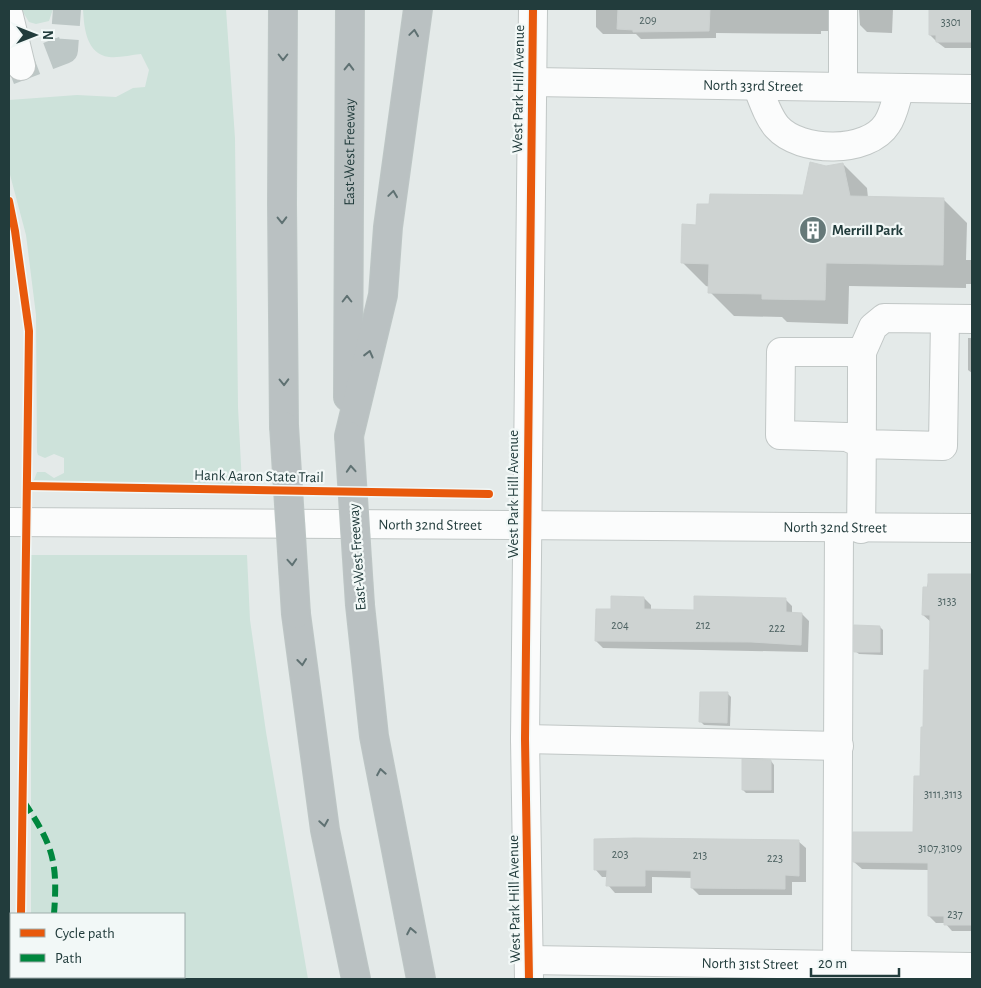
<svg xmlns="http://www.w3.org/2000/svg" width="981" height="988" font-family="'Alegreya Sans',sans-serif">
  <rect width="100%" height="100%" fill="#e4eae9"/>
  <!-- green -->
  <g fill="#cde2da">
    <path d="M 21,9 L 53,9 L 49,21 L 36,24 L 29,22 Z"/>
    <path d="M 83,9 L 226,9 L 235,138 L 238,407 L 242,484 L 34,480 L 37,472 L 45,472 L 54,478 L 64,473 L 64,458 L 54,454 L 45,458 L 38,455 L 37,452 L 36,315 L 26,235 L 9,171 L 9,100 L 77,95 L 116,97 L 133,88 L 145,87 L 149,70 L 141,54 C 131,55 119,58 109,57 C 86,54 84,27 83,9 Z"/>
    <path d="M 31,555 L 247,555 L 250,620 L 266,732 L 308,979 L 31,979 L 31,977 L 184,977 L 184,914 L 31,914 Z"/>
  </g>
  <!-- shadow -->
  <g fill="#0003">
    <path d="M 596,9 L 836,9 L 834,31 L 821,31 L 821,34 L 716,33 L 716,38 L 641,39 L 636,34 L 603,34 L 596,27 Z"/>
    <path d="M 859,9 L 893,9 L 892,33 L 867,32 L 860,25 Z"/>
    <path d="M 930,9 L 972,9 L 972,48 L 945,48 L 937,42 L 930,35 Z"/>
    <path d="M 843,164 L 867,188 L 868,198 L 943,199 L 967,223 L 966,260 L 972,260 L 972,284 L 966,284 L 966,288 L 849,286 L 848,324 L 787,322 L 782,317 L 734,316 L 710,292 L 710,287 L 706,286 L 683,263 L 698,226 L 711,205 L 804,197 L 826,167 Z"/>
    <path d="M 968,338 L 972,338 L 972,373 L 968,370 Z"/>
    <path d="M 929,575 L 972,576 L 972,931 L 952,931 L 945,923 L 936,923 L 929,916 L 929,870 L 862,869 L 854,862 L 914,834 L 931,671 L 931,622 L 923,615 Z"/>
    <path d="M 644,598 L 651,605 L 651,610 L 695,611 L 785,599 L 792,606 L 792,614 L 802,614 L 809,621 L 808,652 L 603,648 L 596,641 L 613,611 Z"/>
    <path d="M 880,627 L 883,630 L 883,655 L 859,654 L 855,651 Z"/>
    <path d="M 727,693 L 731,697 L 730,726 L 704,725 L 701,722 Z"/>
    <path d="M 771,761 L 774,765 L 774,793 L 746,793 L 743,790 Z"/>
    <path d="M 798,841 L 806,848 L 806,882 L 792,882 L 792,895 L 699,895 L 692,888 L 692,878 L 652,877 L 652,893 L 615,893 L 608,885 L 608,877 L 602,877 L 595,869 Z"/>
  </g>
  <!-- building -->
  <g fill="#ced3d2" stroke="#cdd2d1">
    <path d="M 618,9 L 710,9 L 709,31 L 633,32 L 633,30 L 617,29 Z"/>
    <path d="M 929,9 L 972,9 L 972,42 L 936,42 L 936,35 L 929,35 Z"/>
    <path d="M 810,162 L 826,166 L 843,163 L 850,196 L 944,198 L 943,265 L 826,263 L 825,300 L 762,299 L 762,294 L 708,293 L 709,264 L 681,263 L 682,224 L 696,225 L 697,204 L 709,204 L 710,194 L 803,195 Z"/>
    <path d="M 928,574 L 972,574 L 972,925 L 944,925 L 944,916 L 928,916 L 928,863 L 853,862 L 853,832 L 913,832 L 914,776 L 920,776 L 921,727 L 923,727 L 924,670 L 929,670 L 930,615 L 922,615 L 923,587 L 928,587 Z"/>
    <path d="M 611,596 L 644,597 L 644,609 L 694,610 L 694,596 L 786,598 L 786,612 L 802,613 L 801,645 L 751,642 L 595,641 L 596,609 L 611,609 Z"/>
    <path d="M 854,625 L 880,626 L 880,652 L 854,652 Z"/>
    <path d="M 700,692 L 728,692 L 727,723 L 699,722 Z"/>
    <path d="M 742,759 L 771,760 L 771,790 L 742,790 Z"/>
    <path d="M 635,838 L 799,840 L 799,876 L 785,875 L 785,889 L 691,888 L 691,871 L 645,870 L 645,886 L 606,886 L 607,870 L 594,870 L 594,839 Z"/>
  </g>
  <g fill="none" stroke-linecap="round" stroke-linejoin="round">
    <!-- minor-tunnel -->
    <path stroke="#bdc7c6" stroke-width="28" stroke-dasharray="28 14" stroke-linecap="butt" d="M 9,71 L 64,50 L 67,9"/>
    <!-- minor casing -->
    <g stroke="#c1c7c6" stroke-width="30">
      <g id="minor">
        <path d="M 843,9 L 843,87"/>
        <path d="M 9,16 L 21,66"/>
        <path id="s1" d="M 533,82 L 972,89"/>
        <path d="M 757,86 C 762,98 768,117 777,127 C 800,153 868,154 887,124 C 894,114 896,99 900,88"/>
        <path d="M 862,352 L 873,327 L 884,318 L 972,319"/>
        <path id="s2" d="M 9,522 L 972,528"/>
        <path d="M 861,529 C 862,470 862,411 862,352 L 781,352 L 780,435 L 847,437 L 862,444 L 943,446 L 945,319"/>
        <path d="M 525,739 L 839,746"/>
        <path id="s3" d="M 529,960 L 972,967"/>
        <path d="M 529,979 L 525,739 L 533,9"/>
        <path d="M 837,979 L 839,529"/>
      </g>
    </g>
    <!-- highway casing -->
    <g stroke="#bdc6c5" stroke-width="30">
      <g id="highway">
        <path d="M 283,9 L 282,204 L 284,426"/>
        <path id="s4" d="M 348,397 L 350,9"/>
        <path d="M 349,436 L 383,295 L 388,227 L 418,9"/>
        <path d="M 360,605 L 374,736 L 421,979"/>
        <path d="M 296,614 L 325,830 L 356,979"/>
      </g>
    </g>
    <!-- minor -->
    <use href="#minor" stroke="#fbfcfc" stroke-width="28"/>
    <!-- highway -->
    <use href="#highway" stroke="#bac1c2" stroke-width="28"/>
    <!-- highway-bridge casing -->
    <g stroke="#bdc6c5" stroke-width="30" stroke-linecap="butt">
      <g id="highway-bridge">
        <path d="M 284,426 L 296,614"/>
        <path d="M 349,436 L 360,605"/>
      </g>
    </g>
    <!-- highway-bridge -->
    <use href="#highway-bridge" stroke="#bac1c2" stroke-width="28"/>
    <!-- quiet -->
    <g stroke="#00873e" stroke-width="6" stroke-dasharray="12 6" stroke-linecap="butt">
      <path d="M 24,802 C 53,845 58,862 54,914"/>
      <path d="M 50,977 L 50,979"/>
    </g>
    <!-- cycleway casing -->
    <g stroke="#f2f8f7" stroke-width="11">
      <g id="cycleway">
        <path d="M 9,201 L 15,231 L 29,331 L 21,914"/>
        <path d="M 29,486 L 489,494"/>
        <path d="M 529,979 L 525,739 L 533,9"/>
      </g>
    </g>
    <!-- cycleway -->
    <use href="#cycleway" stroke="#e8590c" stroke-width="8"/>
  </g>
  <!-- one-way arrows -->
  <defs><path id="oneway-chevron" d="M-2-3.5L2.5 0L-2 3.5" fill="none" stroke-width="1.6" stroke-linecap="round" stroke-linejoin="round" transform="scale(1.25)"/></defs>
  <g stroke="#5f7172">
    <use href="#oneway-chevron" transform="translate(414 33) rotate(-82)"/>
    <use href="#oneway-chevron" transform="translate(283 57) rotate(90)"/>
    <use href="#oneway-chevron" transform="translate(349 67) rotate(-89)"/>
    <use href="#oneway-chevron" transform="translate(393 194) rotate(-82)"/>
    <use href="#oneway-chevron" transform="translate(282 220) rotate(89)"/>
    <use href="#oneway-chevron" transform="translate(347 299) rotate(-90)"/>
    <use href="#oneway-chevron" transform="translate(369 354) rotate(-76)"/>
    <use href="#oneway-chevron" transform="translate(284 382) rotate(89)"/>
    <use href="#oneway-chevron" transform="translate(351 469) rotate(-94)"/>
    <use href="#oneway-chevron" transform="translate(292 562) rotate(86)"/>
    <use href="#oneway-chevron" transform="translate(302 662) rotate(83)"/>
    <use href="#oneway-chevron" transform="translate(381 772) rotate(-100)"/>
    <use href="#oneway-chevron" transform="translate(324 823) rotate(81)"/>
    <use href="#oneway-chevron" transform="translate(411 931) rotate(-101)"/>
  </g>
  <!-- icons -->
  <defs>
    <g id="building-disc" transform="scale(1.4375)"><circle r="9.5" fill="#667979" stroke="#f2f8f7"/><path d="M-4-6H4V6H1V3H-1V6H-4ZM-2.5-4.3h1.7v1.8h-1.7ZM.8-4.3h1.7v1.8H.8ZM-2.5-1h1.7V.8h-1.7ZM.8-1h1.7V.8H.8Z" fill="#fff"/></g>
  </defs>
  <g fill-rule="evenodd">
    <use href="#building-disc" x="813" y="230"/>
  </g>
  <g text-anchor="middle" stroke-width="4.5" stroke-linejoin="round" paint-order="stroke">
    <!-- number labels -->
    <g font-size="12" fill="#4d6262">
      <text x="648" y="24">209</text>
      <text x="951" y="26">3301</text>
      <text x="947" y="605">3133</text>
      <text x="620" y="629">204</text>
      <text x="703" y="629">212</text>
      <text x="777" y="632">222</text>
      <text x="943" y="798">3111,3113</text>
      <text x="940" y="852">3107,3109</text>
      <text x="620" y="858">203</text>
      <text x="700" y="859">213</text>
      <text x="775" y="862">223</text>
      <text x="955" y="918">237</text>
    </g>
    <!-- street labels -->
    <g font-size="15" fill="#223c3c" stroke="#f2f8f7">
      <text dy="5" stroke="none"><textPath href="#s1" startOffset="220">North 33rd Street</textPath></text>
      <text transform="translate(518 89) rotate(-89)" y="5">West Park Hill Avenue</text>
      <text dy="5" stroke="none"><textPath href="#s4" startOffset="245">East-West Freeway</textPath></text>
      <text transform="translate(259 476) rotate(1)" y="5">Hank Aaron State Trail</text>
      <text transform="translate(513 494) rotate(-90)" y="5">West Park Hill Avenue</text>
      <text dy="5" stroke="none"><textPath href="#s2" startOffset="421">North 32nd Street</textPath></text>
      <text dy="5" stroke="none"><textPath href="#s2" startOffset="826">North 32nd Street</textPath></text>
      <text transform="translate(357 557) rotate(-94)" y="5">East-West Freeway</text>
      <text transform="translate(514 899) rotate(-91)" y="5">West Park Hill Avenue</text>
      <text dy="5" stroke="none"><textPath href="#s3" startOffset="221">North 31st Street</textPath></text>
    </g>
    <!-- poi labels -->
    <g font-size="15" font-weight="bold" fill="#223c3c" stroke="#f2f8f7" text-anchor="start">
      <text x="832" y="235">Merrill Park</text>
    </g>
  </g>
  <!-- border -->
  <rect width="981" height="988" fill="none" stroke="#223c3c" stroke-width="20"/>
  <!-- legend -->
  <rect x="10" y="913" width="175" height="65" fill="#f2f8f7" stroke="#9fadac"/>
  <rect x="20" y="929" width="25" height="8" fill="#e8590c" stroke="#9fadac"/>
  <text x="55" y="938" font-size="15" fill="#223c3c">Cycle path</text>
  <rect x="20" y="954" width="25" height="8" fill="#00873e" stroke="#9fadac"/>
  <text x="55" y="963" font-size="15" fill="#223c3c">Path</text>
  <!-- north arrow -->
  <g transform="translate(35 35) rotate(90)" stroke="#f2f8f7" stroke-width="4" paint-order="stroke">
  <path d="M0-4L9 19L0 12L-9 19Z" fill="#223c3c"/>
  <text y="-8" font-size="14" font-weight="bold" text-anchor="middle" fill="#223c3c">N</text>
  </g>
  <!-- scale -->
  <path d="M811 968v8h88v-8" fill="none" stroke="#223c3c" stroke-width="2.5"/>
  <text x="818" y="968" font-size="15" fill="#223c3c" stroke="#f2f8f7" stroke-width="4" paint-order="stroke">20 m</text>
</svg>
